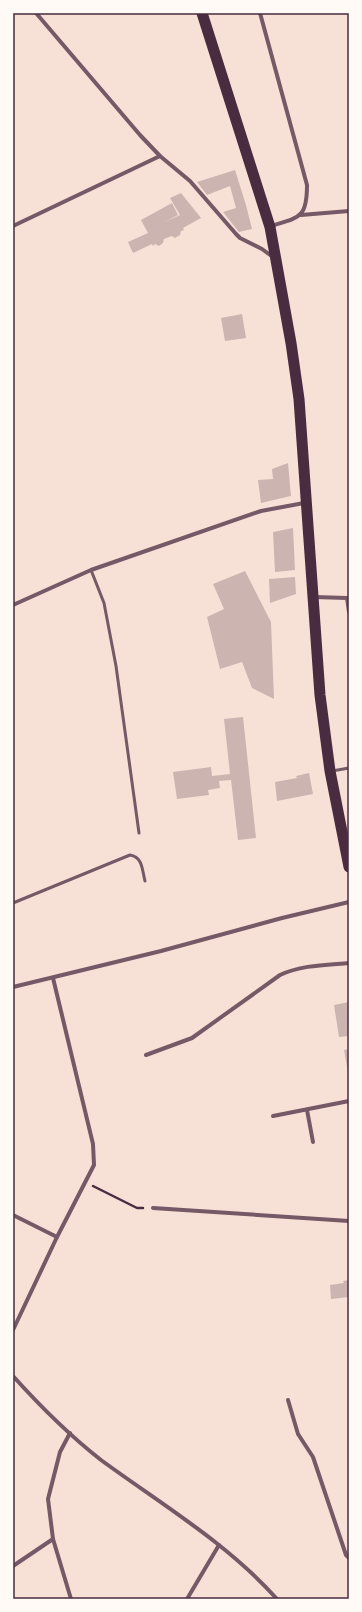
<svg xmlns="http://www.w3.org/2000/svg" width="362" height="1612" font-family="Lato,sans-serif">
  <rect width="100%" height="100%" fill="#f7e1d7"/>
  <!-- building -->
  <g fill="#ccb4b1">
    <path d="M 235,170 L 246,205 L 252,229 L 239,232 L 223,212 L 236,208 L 230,186 L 207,195 L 197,182 Z"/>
    <path d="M 181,193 L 201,218 L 183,228 L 184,230 L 181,231 L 180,235 L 175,238 L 172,236 L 164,239 L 163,243 L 159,246 L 155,244 L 153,246 L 152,244 L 133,253 L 128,242 L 148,233 L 141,220 L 172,203 L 178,215 L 164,222 L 180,215 L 170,198 Z"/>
    <path d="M 242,314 L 246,338 L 225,341 L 221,318 Z"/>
    <path d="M 288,463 L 291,496 L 261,503 L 258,480 L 273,479 L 272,469 Z"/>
    <path d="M 293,528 L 295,570 L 275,572 L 273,532 Z"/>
    <path d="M 245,571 L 271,622 L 274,699 L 252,688 L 242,662 L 220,669 L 207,617 L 224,609 L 213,584 Z"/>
    <path d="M 295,577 L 296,594 L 270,603 L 269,579 Z"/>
    <path d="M 243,717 L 256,838 L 238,840 L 231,780 L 219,781 L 220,788 L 208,790 L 209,795 L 177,799 L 173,772 L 211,767 L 212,776 L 230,774 L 224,719 Z"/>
    <path d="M 309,773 L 313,794 L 277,801 L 275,782 L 297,778 L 296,776 Z"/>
    <path d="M 349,1002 L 349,1036 L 339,1037 L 334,1005 Z"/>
    <path d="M 349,1049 L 349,1072 L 348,1072 L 344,1050 Z"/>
    <path d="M 349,1280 L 349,1297 L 331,1299 L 330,1285 L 344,1283 L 343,1281 Z"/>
  </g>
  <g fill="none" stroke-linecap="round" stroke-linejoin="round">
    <!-- path -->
    <path stroke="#4a2c40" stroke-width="2.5" d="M 93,1186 L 137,1208 L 143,1208"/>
    <!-- service -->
    <g stroke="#755966" stroke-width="3">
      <path d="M 91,570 L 104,603 L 116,666 L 139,833"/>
      <path d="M 332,771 L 349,768"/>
      <path d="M 13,903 L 130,855 C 143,857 142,870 145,881"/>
    </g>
    <!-- minor -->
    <g stroke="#755966" stroke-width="4">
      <path d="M 36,13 L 140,135 L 160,156 L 190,181 L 236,234 L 240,238 L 262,249 L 273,257"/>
      <path d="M 260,13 L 307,185 C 307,218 300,217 271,226"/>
      <path d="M 301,215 L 349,211"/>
      <path d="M 13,226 L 160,156"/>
      <path d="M 314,597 L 347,598 L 349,612"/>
      <path d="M 13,605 L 91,570 L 261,511 L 304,503"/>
      <path d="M 13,987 L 161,951 L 282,918 L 349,902"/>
      <path d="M 146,1055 L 192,1038 L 280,975 C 301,965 326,965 349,963"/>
      <path d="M 307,1110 L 313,1142"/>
      <path d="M 273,1116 L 349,1101"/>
      <path d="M 153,1208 L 349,1221"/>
      <path d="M 13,1215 L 57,1237"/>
      <path d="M 13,1330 L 57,1237 L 94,1165 L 93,1144 L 53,978"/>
      <path d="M 13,1376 C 40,1406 69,1435 101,1460 C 161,1504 227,1543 277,1599"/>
      <path d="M 288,1400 L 298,1434 L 313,1457 L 346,1555 L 349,1558"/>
      <path d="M 70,1433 L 60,1452 L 48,1499 L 53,1539 L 71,1599"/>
      <path d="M 13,1566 L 53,1539"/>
      <path d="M 187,1599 L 219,1545"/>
    </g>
    <!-- trunk -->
    <path stroke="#4a2c40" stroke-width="11" d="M 202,13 L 270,227 L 291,343 L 299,399 L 320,695 L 330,771 L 349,867"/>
  </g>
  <!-- border -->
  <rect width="362" height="1612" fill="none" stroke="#fffaf5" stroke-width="28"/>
  <rect x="14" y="14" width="334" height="1584" fill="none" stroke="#4a2c40" stroke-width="1.5"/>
</svg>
